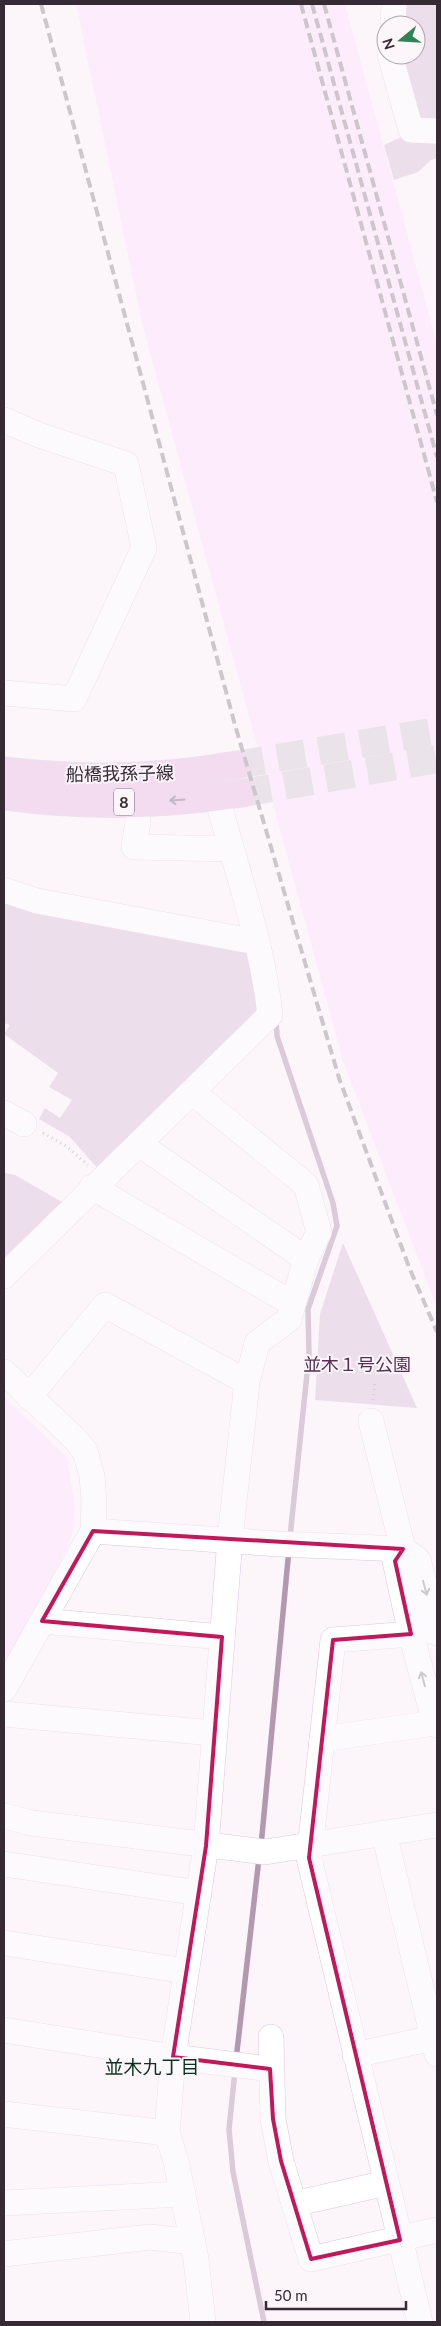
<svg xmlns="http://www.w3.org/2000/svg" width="441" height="2326" font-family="Lato,'Noto Sans JP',sans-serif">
  <rect width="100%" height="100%" fill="#fcf6fb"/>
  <!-- built -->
  <g fill="#ffe1fa">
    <path d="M 76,4 L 345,4 L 437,344 L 437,1308 L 343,1061 L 143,327 Z"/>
    <path d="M 4,1397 L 67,1457 L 75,1505 L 71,1541 L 4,1666 Z"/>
  </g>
  <!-- green -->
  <g fill="#dcc0d8">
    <path d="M 401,4 L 437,4 L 437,125 L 422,125 L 397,55 L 416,55 L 416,25 L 400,25 Z"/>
    <path d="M 406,135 L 437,137 L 437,158 L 431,160 L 418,172 L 394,180 L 384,145 Z"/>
    <path d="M 4,897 L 249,947 L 260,1017 L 99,1170 L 70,1137 L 39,1119 L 45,1108 L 60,1118 L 72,1100 L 49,1087 L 58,1073 L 4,1034 L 10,1025 L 4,1023 Z"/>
    <path d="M 4,1173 L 15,1175 L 62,1202 L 4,1261 Z"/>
    <path d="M 343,1243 L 417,1408 L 315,1400 L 320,1314 Z"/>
  </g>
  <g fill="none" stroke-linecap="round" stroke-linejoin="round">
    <!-- stream -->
    <g stroke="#b398af" stroke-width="5.5">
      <path d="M 276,1020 L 277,1036 L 333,1203 L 337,1226 L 308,1309 L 309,1355 L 290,1537"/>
      <path d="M 261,1846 L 289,1549"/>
      <path d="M 236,2060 L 259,1858"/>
      <path d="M 235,2071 L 229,2129 L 233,2172 L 264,2322"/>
    </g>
    <!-- major-tunnel -->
    <g stroke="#d4cdd3" stroke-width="28" stroke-dasharray="28 14" stroke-linecap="butt">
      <path d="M 236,765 L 437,731"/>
      <path d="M 243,793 L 437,759"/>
    </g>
    <!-- minor casing -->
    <g stroke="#e2c4de" stroke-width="26">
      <g id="minor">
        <path d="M 393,25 L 394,4"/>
        <path d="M 390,55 L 411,130 L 437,131"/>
        <path d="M 4,420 L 39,435 L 126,464 L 144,548 L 74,699 L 4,693"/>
        <path d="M 138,822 L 134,847 L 231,849"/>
        <path d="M 4,890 L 37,901 L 256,942"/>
        <path d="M 192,1092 L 306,1185 L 319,1232 L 306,1259 L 289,1319 L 257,1343 L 247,1382 L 230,1539 L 206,1846 L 173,2057 L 167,2133 L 176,2161 L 196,2259 L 203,2322"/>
        <path d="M 4,1113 L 24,1124"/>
        <path d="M 139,1144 L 306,1259"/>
        <path d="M 92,1187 L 293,1304"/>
        <path d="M 4,1276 L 270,1015 C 262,941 236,869 217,797"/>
        <path d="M 4,1372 L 73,1437 L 85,1451 L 92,1476 L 94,1500 L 93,1531 L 4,1689"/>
        <path d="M 29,1397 L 105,1305 L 247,1382"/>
        <path d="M 371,1421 L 403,1549 L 395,1561 L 411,1634 L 435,1723 L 437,1725"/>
        <path d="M 93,1531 L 279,1544 L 403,1549 L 418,1560 L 437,1633"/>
        <path d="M 42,1621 L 222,1637"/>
        <path d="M 4,1714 L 213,1733"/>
        <path d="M 322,1739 L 435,1723"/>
        <path d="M 4,1816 L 32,1823 L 265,1852 L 437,1825"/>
        <path d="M 384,1833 L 437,2054"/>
        <path d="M 4,1864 L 199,1893"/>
        <path d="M 4,1943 L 186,1971"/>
        <path d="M 4,2030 L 173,2057 L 270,2069"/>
        <path d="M 271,2037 L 273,2119 L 281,2161 L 311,2259 L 437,2230"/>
        <path d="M 355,2055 L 437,2037"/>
        <path d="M 4,2114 L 167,2133"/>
        <path d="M 4,2203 L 183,2194"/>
        <path d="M 294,2204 L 386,2183"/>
        <path d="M 4,2254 L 150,2237 L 193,2242"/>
        <path d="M 420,2322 L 309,1858 L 333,1640 L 411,1634 L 435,1628"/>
      </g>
    </g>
    <!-- major casing -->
    <g stroke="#d7d4d6" stroke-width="29">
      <g id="major">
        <path d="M 4,771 C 81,780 160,779 236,765"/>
        <path d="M 4,796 C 82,807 165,805 243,793"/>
      </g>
    </g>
    <!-- path -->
    <g stroke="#aaa1a8" stroke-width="3" stroke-dasharray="1 4" stroke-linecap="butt">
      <path d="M 43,1133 L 66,1146 L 88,1165"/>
      <path d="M 373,1400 L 375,1383"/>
    </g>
    <!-- minor -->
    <use href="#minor" stroke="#fff" stroke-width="25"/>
    <!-- major -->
    <use href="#major" stroke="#e9bbe3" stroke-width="28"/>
    <!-- rail -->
    <g stroke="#968d95" stroke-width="4" stroke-dasharray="10 5" stroke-linecap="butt">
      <path d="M 41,4 L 235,725 L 339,1078 L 409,1267 L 437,1332"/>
      <path d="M 301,4 L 437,502"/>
      <path d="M 312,4 L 437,457"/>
      <path d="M 324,4 L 437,415"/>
    </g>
  </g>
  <!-- one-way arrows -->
  <defs><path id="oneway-shaft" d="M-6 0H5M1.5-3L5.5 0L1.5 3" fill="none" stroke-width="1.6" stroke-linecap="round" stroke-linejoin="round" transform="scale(1.25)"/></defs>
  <use stroke="#876b83" href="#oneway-shaft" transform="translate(177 800) rotate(176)"/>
  <g stroke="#9a949a">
    <use href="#oneway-shaft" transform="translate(425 1588) rotate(75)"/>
    <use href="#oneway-shaft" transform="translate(423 1679) rotate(-105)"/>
  </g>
  <!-- marked area -->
  <path d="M0 0H441V2326H0ZM 93,1531 L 403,1549 L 395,1561 L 411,1634 L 333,1640 L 309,1858 L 400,2240 L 311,2259 L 281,2161 L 273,2119 L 270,2069 L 173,2057 L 206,1846 L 222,1637 L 42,1621 Z" fill="#fcf6fb" fill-opacity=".55" fill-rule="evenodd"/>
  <path fill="none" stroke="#c2185b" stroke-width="4" stroke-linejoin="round" d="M 93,1531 L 403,1549 L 395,1561 L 411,1634 L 333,1640 L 309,1858 L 400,2240 L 311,2259 L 281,2161 L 273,2119 L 270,2069 L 173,2057 L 206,1846 L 222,1637 L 42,1621 Z"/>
  <g text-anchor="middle" stroke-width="4" stroke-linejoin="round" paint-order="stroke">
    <!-- shield labels -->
    <rect fill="#fcf6fb" stroke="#716770" stroke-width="1" x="114" y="788.5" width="20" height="27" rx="4"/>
    <g font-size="16" font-weight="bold" fill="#362a34">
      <text x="124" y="808">8</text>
    </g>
    <!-- street labels -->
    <g font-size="18" fill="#362a34" stroke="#fcf6fb">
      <text transform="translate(120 774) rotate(-1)" y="6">船橋我孫子線</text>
    </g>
    <!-- park labels -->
    <g font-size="18" fill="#552f51" stroke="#fcf6fb">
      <text x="357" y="1371">並木１号公園</text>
    </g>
    <!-- neighbourhood labels -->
    <g font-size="19" fill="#0a331d" stroke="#fcf6fb">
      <text x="152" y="2074">並木九丁目</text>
    </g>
  </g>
  <!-- border -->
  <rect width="441" height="2326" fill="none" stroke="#362a34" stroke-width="10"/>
  <!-- north arrow -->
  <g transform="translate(401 40) rotate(252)"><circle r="24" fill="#fcf6fb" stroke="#ada4ab"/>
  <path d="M0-4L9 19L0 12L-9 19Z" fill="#2f8254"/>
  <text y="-8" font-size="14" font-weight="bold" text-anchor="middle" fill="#362a34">N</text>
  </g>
  <!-- scale -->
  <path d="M266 2301v8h140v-8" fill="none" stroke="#362a34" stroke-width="2.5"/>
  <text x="274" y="2301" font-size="15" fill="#362a34" stroke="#fcf6fb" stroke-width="4" paint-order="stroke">50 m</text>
</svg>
